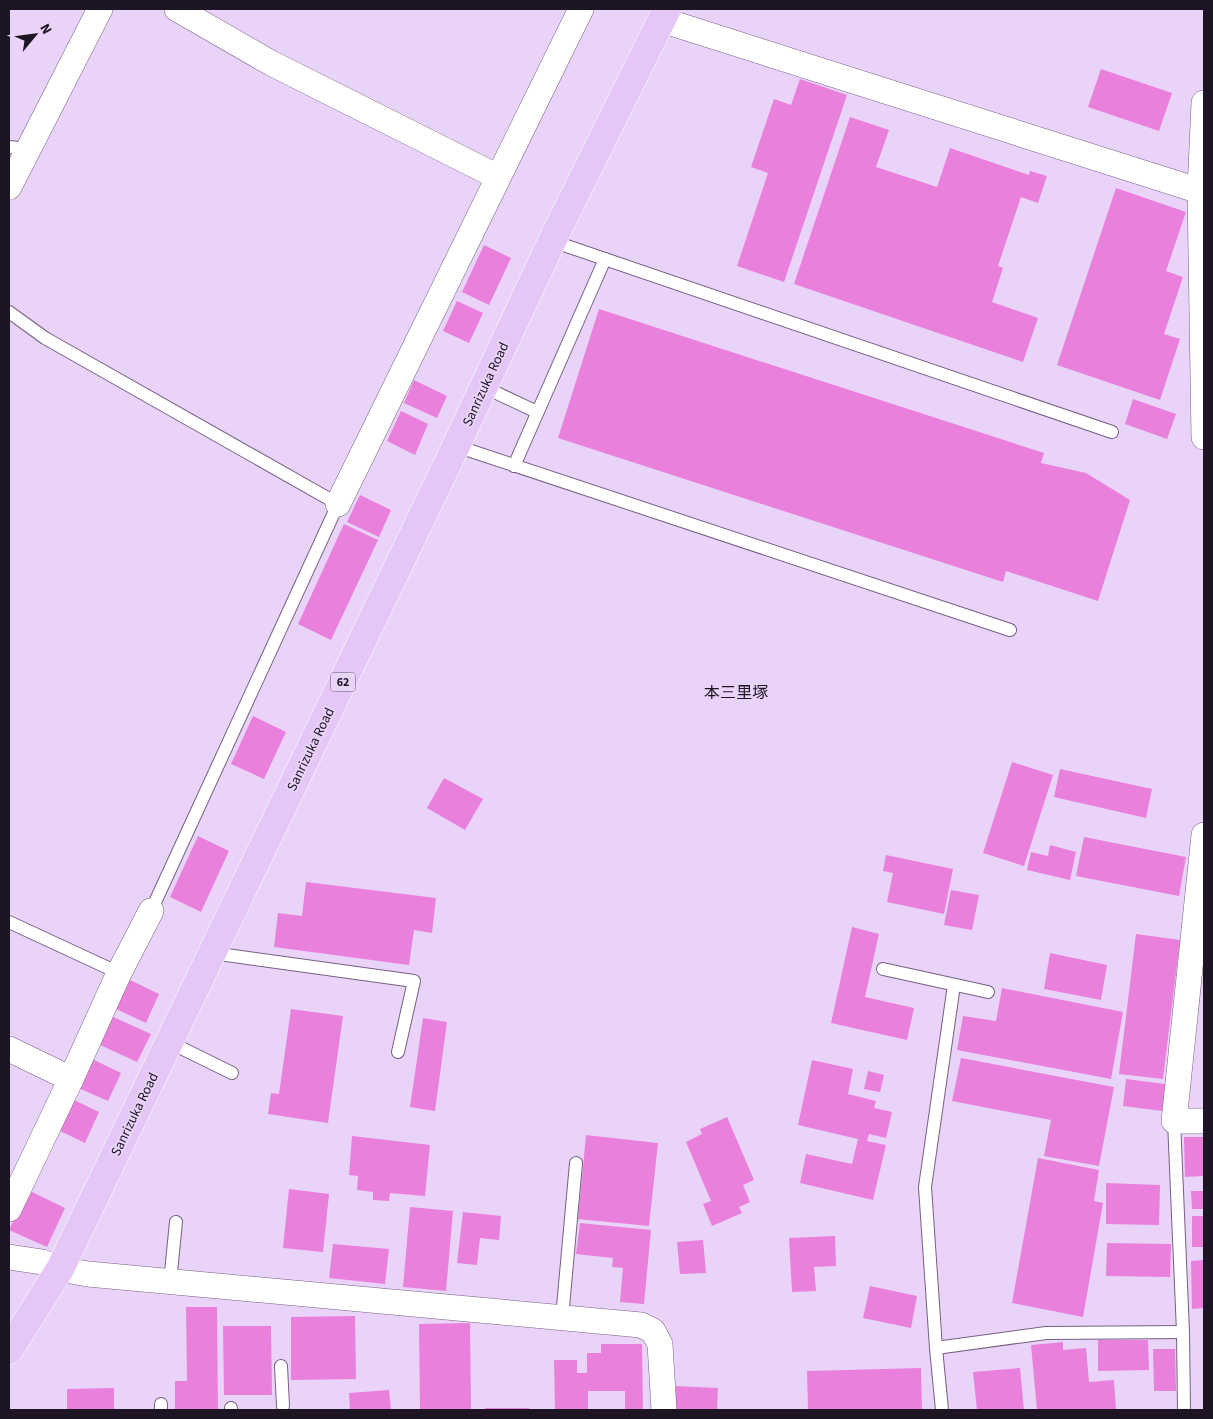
<svg xmlns="http://www.w3.org/2000/svg" width="1213" height="1419" font-family="'Source Sans 3','Noto Sans JP',sans-serif">
  <rect width="100%" height="100%" fill="#ead3f9"/>
  <!-- building -->
  <g fill="#e980dc">
    <path d="M 1101,69 L 1172,93 L 1159,131 L 1088,107 Z"/>
    <path d="M 800,79 L 847,95 L 784,282 L 737,266 L 768,173 L 751,167 L 774,99 L 791,105 Z"/>
    <path d="M 850,117 L 889,130 L 876,167 L 937,187 L 950,148 L 1029,175 L 1030,171 L 1047,176 L 1038,203 L 1021,197 L 998,266 L 1003,268 L 992,302 L 1038,318 L 1023,362 L 794,284 Z"/>
    <path d="M 1116,188 L 1186,212 L 1166,271 L 1183,277 L 1164,334 L 1180,339 L 1160,400 L 1057,365 Z"/>
    <path d="M 484,245 L 511,258 L 489,305 L 462,292 Z"/>
    <path d="M 457,301 L 483,313 L 469,343 L 443,331 Z"/>
    <path d="M 599,309 L 1044,453 L 1041,463 L 1086,473 L 1130,500 L 1098,601 L 1006,571 L 1003,582 L 558,438 Z"/>
    <path d="M 414,380 L 447,396 L 437,418 L 404,403 Z"/>
    <path d="M 1133,399 L 1176,414 L 1167,439 L 1125,424 Z"/>
    <path d="M 401,411 L 428,424 L 415,455 L 387,441 Z"/>
    <path d="M 360,495 L 391,510 L 379,537 L 347,522 Z"/>
    <path d="M 344,524 L 378,540 L 331,640 L 298,624 Z"/>
    <path d="M 253,716 L 286,732 L 264,779 L 231,764 Z"/>
    <path d="M 1012,762 L 1053,775 L 1024,866 L 983,853 Z"/>
    <path d="M 1060,769 L 1152,789 L 1146,818 L 1054,797 Z"/>
    <path d="M 444,778 L 483,799 L 465,830 L 427,808 Z"/>
    <path d="M 198,836 L 229,851 L 201,912 L 170,897 Z"/>
    <path d="M 1084,837 L 1186,857 L 1179,896 L 1076,876 Z"/>
    <path d="M 1050,845 L 1076,852 L 1070,880 L 1027,870 L 1031,852 L 1048,856 Z"/>
    <path d="M 886,855 L 953,869 L 944,914 L 887,902 L 893,873 L 883,871 Z"/>
    <path d="M 306,882 L 436,898 L 432,933 L 414,930 L 409,965 L 274,947 L 278,913 L 302,916 Z"/>
    <path d="M 951,890 L 979,895 L 972,930 L 944,925 Z"/>
    <path d="M 852,927 L 879,934 L 865,997 L 914,1008 L 907,1040 L 831,1023 Z"/>
    <path d="M 1136,934 L 1180,940 L 1163,1079 L 1119,1074 Z"/>
    <path d="M 1050,953 L 1107,965 L 1101,1000 L 1044,989 Z"/>
    <path d="M 128,979 L 159,994 L 146,1023 L 114,1008 Z"/>
    <path d="M 1002,988 L 1123,1012 L 1111,1079 L 957,1050 L 963,1016 L 996,1021 Z"/>
    <path d="M 291,1009 L 343,1016 L 328,1123 L 268,1114 L 271,1093 L 279,1094 Z"/>
    <path d="M 111,1016 L 151,1034 L 137,1062 L 98,1044 Z"/>
    <path d="M 423,1018 L 447,1022 L 435,1111 L 410,1107 Z"/>
    <path d="M 90,1058 L 121,1073 L 108,1101 L 76,1087 Z"/>
    <path d="M 961,1058 L 1114,1087 L 1099,1166 L 1044,1156 L 1051,1120 L 952,1101 Z"/>
    <path d="M 812,1060 L 853,1069 L 848,1094 L 876,1101 L 874,1108 L 892,1112 L 886,1138 L 869,1134 L 867,1141 L 886,1145 L 873,1200 L 800,1183 L 806,1154 L 852,1164 L 858,1139 L 798,1125 Z"/>
    <path d="M 868,1071 L 884,1075 L 880,1092 L 864,1089 Z"/>
    <path d="M 1126,1079 L 1165,1084 L 1162,1111 L 1123,1106 Z"/>
    <path d="M 72,1099 L 99,1112 L 85,1143 L 58,1130 Z"/>
    <path d="M 727,1117 L 754,1180 L 743,1185 L 750,1202 L 739,1207 L 742,1213 L 712,1226 L 703,1204 L 711,1201 L 686,1142 L 702,1134 L 700,1129 Z"/>
    <path d="M 586,1135 L 658,1143 L 649,1226 L 578,1219 Z"/>
    <path d="M 352,1136 L 430,1145 L 425,1196 L 390,1193 L 389,1201 L 373,1200 L 373,1192 L 357,1190 L 358,1176 L 349,1175 Z"/>
    <path d="M 1184,1137 L 1204,1137 L 1204,1176 L 1185,1177 Z"/>
    <path d="M 1038,1158 L 1099,1170 L 1094,1201 L 1103,1203 L 1083,1317 L 1012,1303 Z"/>
    <path d="M 1106,1183 L 1160,1185 L 1159,1225 L 1106,1224 Z"/>
    <path d="M 289,1189 L 329,1194 L 323,1252 L 283,1248 Z"/>
    <path d="M 28,1190 L 65,1208 L 47,1247 L 9,1230 Z"/>
    <path d="M 1191,1191 L 1204,1191 L 1204,1209 L 1192,1209 Z"/>
    <path d="M 410,1207 L 453,1211 L 446,1291 L 403,1287 Z"/>
    <path d="M 463,1212 L 501,1216 L 499,1240 L 480,1238 L 477,1265 L 457,1263 Z"/>
    <rect x="1192" y="1216" width="12" height="31"/>
    <path d="M 580,1223 L 651,1230 L 644,1304 L 620,1302 L 623,1268 L 612,1267 L 613,1258 L 576,1254 Z"/>
    <path d="M 835,1236 L 836,1266 L 814,1267 L 816,1291 L 792,1292 L 789,1238 Z"/>
    <path d="M 703,1240 L 706,1273 L 680,1274 L 677,1242 Z"/>
    <path d="M 1107,1243 L 1171,1244 L 1170,1277 L 1106,1276 Z"/>
    <path d="M 333,1244 L 389,1249 L 385,1284 L 329,1278 Z"/>
    <path d="M 1204,1260 L 1204,1308 L 1192,1309 L 1191,1261 Z"/>
    <path d="M 870,1286 L 917,1296 L 911,1328 L 863,1318 Z"/>
    <path d="M 186,1307 L 217,1307 L 218,1410 L 175,1410 L 175,1381 L 187,1381 Z"/>
    <path d="M 355,1316 L 356,1379 L 291,1380 L 291,1317 Z"/>
    <path d="M 470,1323 L 471,1410 L 420,1410 L 419,1324 Z"/>
    <path d="M 223,1326 L 271,1326 L 272,1395 L 224,1395 Z"/>
    <path d="M 1098,1340 L 1148,1340 L 1149,1370 L 1098,1371 Z"/>
    <path d="M 1063,1342 L 1063,1350 L 1086,1348 L 1089,1382 L 1114,1380 L 1116,1410 L 1037,1410 L 1031,1345 Z"/>
    <path d="M 601,1344 L 642,1344 L 643,1410 L 625,1410 L 625,1391 L 588,1391 L 588,1409 L 555,1409 L 554,1360 L 577,1360 L 577,1373 L 587,1373 L 587,1353 L 601,1353 Z"/>
    <path d="M 1153,1349 L 1175,1349 L 1176,1391 L 1154,1391 Z"/>
    <path d="M 921,1368 L 922,1410 L 808,1410 L 807,1371 Z"/>
    <path d="M 1020,1368 L 1024,1410 L 977,1410 L 973,1372 Z"/>
    <path d="M 676,1386 L 718,1388 L 717,1410 L 675,1410 Z"/>
    <path d="M 114,1388 L 114,1410 L 67,1410 L 67,1389 Z"/>
    <path d="M 389,1390 L 391,1410 L 350,1410 L 349,1393 Z"/>
    <rect x="485" y="1408" width="44" height="2"/>
  </g>
  <g fill="none" stroke-linecap="round" stroke-linejoin="round">
    <!-- lane casing -->
    <g stroke="#756182" stroke-width="14">
      <g id="lane">
        <path d="M 9,147 L 28,149"/>
        <path d="M 552,241 L 1112,432"/>
        <path d="M 9,312 L 45,338 L 338,504 L 151,911"/>
        <path d="M 484,387 L 537,412"/>
        <path d="M 456,446 L 1010,630"/>
        <path d="M 514,466 L 605,259"/>
        <path d="M 9,922 L 119,973"/>
        <path d="M 212,953 L 414,981 L 398,1052"/>
        <path d="M 883,969 L 988,992"/>
        <path d="M 169,1042 L 232,1073"/>
        <path d="M 1174,1121 L 1183,1332 L 1184,1410"/>
        <path d="M 170,1282 L 176,1222"/>
        <path d="M 562,1318 L 576,1163"/>
        <path d="M 936,1348 L 1046,1333 L 1183,1332"/>
        <path d="M 281,1366 L 283,1406"/>
        <path d="M 161,1404 L 161,1410"/>
        <path d="M 231,1408 L 231,1410"/>
        <path d="M 942,1410 L 936,1348 L 925,1187 L 954,985"/>
      </g>
    </g>
    <!-- street casing -->
    <g stroke="#756182" stroke-width="26">
      <g id="street">
        <path d="M 177,9 L 271,63 L 498,177"/>
        <path d="M 662,20 L 1200,191"/>
        <path d="M 1204,103 L 1200,191 L 1204,437"/>
        <path d="M 9,187 L 100,9"/>
        <path d="M 338,504 L 581,9"/>
        <path d="M 1204,835 L 1174,1121 L 1204,1121"/>
        <path d="M 9,1049 L 71,1079"/>
        <path d="M 9,1209 L 71,1079 L 119,973 L 151,911"/>
        <path d="M 9,1257 L 42,1262 L 60,1269 L 88,1274 L 641,1325 L 653,1331 L 660,1344 L 664,1410"/>
      </g>
    </g>
    <!-- primary casing -->
    <g stroke="#fff" stroke-width="29">
      <path id="primary" d="M 9,1350 L 60,1269 L 456,446 L 552,241 L 667,9"/>
    </g>
    <!-- lane -->
    <use href="#lane" stroke="#fff" stroke-width="12"/>
    <!-- street -->
    <use href="#street" stroke="#fff" stroke-width="25"/>
    <!-- primary -->
    <use href="#primary" stroke="#e4c7f6" stroke-width="28"/>
  </g>
  <g text-anchor="middle" stroke-width="4" stroke-linejoin="round" paint-order="stroke">
    <!-- shield labels -->
    <rect fill="#ead3f9" stroke="#5a4e63" stroke-width="1" x="330.5" y="672.5" width="25" height="19" rx="4"/>
    <g font-size="12" font-weight="bold" fill="#1d1523">
      <text x="343" y="686">62</text>
    </g>
    <!-- street labels -->
    <g font-size="14" fill="#1d1523" stroke="#ead3f9">
      <text transform="translate(485 384) rotate(-65)" y="5">Sanrizuka Road</text>
      <text transform="translate(310 749) rotate(-64)" y="5">Sanrizuka Road</text>
      <text transform="translate(134 1114) rotate(-64)" y="5">Sanrizuka Road</text>
    </g>
    <!-- quarter labels -->
    <g font-size="16" fill="#1d1523" stroke="#ead3f9">
      <text x="736" y="698">本三里塚</text>
    </g>
  </g>
  <!-- border -->
  <rect width="1213" height="1419" fill="none" stroke="#1d1523" stroke-width="20"/>
  <!-- north arrow -->
  <g transform="translate(35 35) rotate(61)" stroke="#ead3f9" stroke-width="4" paint-order="stroke">
  <path d="M0-4L9 19L0 12L-9 19Z" fill="#1d1523"/>
  <text y="-8" font-size="14" font-weight="bold" text-anchor="middle" fill="#1d1523">N</text>
  </g>
</svg>
